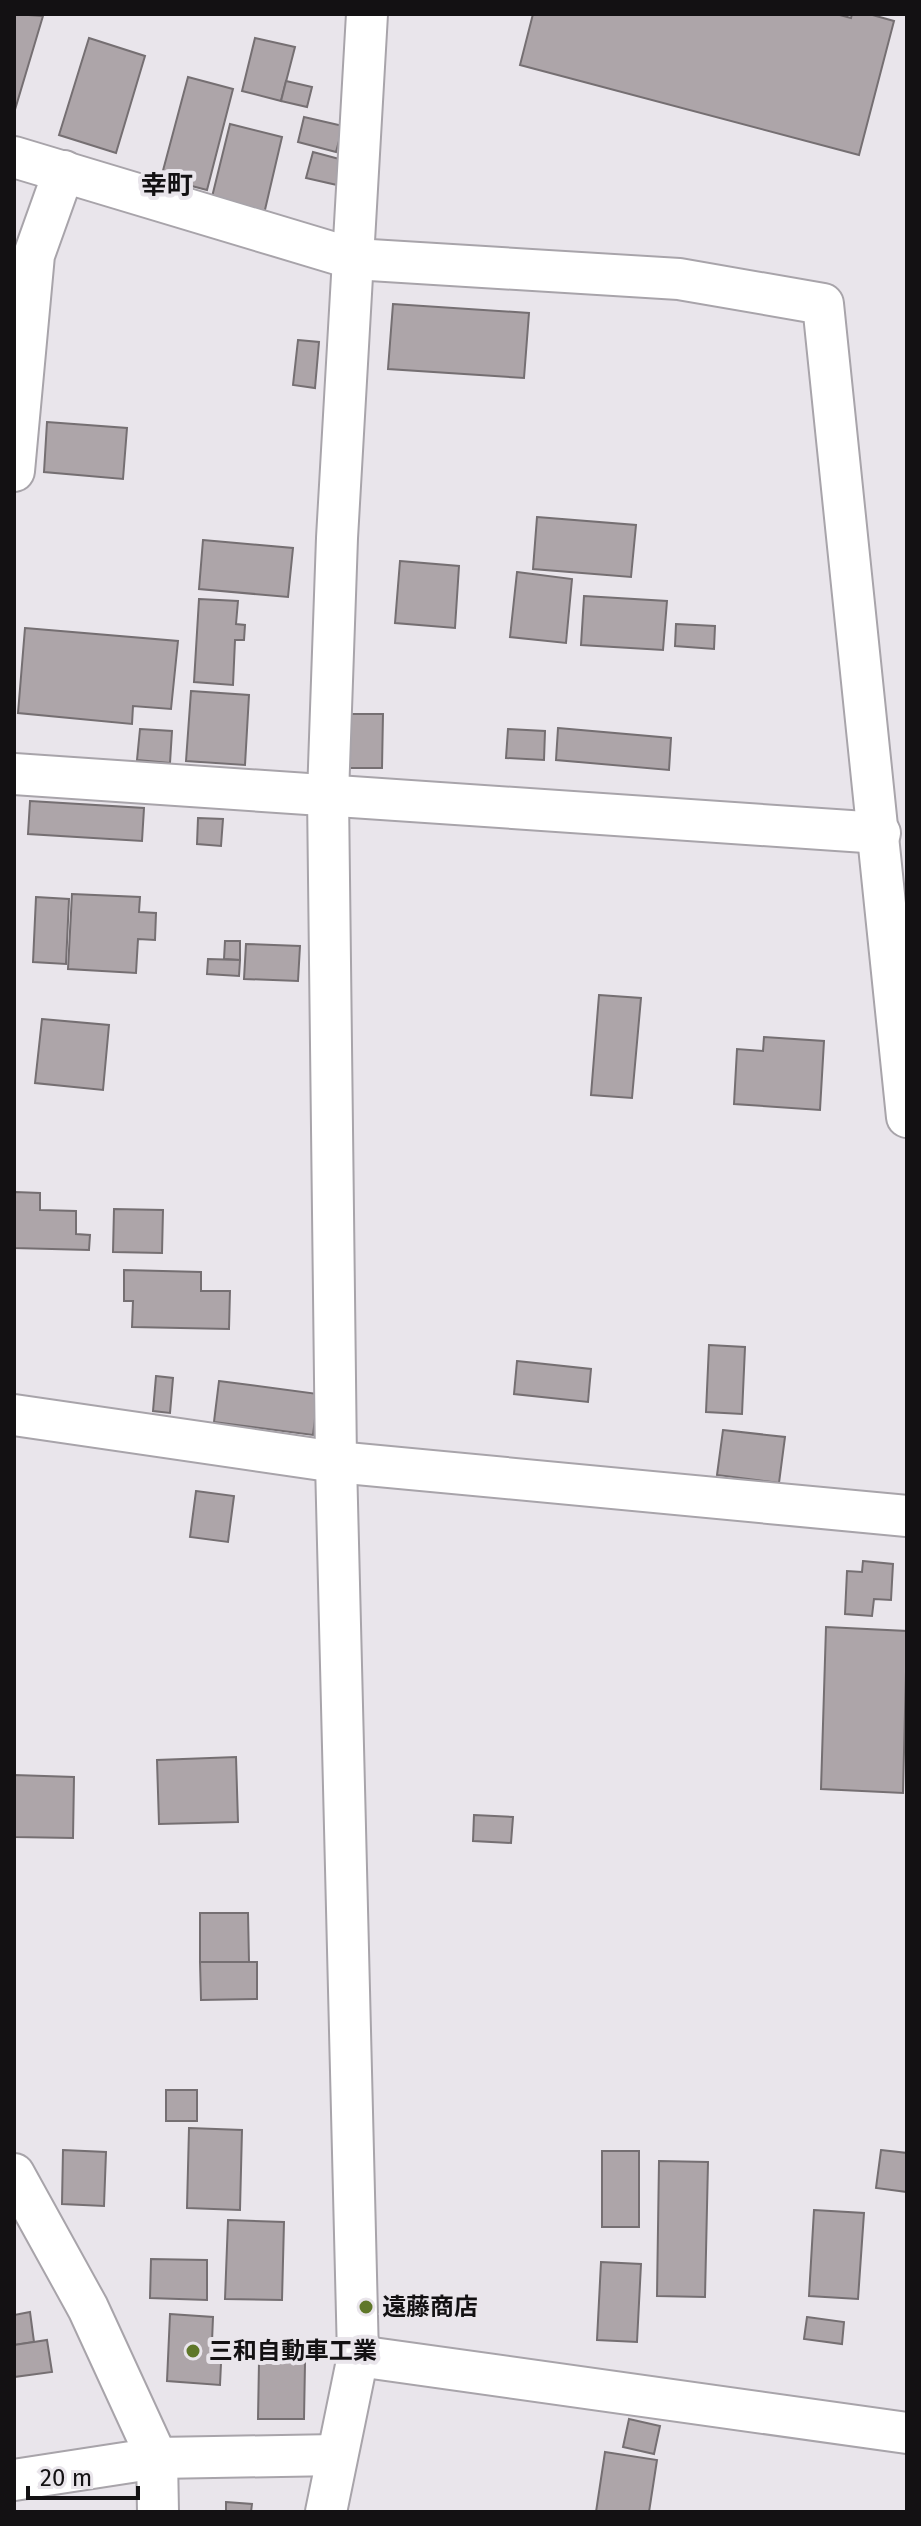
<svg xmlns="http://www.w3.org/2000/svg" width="921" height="2526" font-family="'Fira Sans','Noto Sans JP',sans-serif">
  <rect width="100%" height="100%" fill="#e9e5eb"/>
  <!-- building -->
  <g fill="#ada5a9" stroke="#756f72" stroke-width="2">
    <path d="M 14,14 L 43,16 L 14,113 Z"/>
    <path d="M 533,14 L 836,14 L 851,18 L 852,14 L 869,14 L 894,21 L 859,155 L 520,65 Z"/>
    <path d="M 89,38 L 145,56 L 116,153 L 59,135 Z"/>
    <path d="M 255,38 L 295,47 L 281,101 L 242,91 Z"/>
    <path d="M 188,77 L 233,89 L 207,190 L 161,178 Z"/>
    <path d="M 286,81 L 312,87 L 307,107 L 281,101 Z"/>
    <path d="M 304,117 L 343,126 L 336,152 L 298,142 Z"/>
    <path d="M 230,124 L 282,137 L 264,214 L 211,201 Z"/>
    <path d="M 313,152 L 343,160 L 337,185 L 306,178 Z"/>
    <path d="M 393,304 L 529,313 L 524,378 L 388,369 Z"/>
    <path d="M 298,340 L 319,342 L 315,388 L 293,385 Z"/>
    <path d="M 47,422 L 127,428 L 123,479 L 44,472 Z"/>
    <path d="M 537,517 L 636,525 L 631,577 L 533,569 Z"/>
    <path d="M 203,540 L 293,548 L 288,597 L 199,589 Z"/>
    <path d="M 400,561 L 459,566 L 455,628 L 395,623 Z"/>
    <path d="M 517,572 L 572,579 L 566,643 L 510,637 Z"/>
    <path d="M 584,596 L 667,601 L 663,650 L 581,645 Z"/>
    <path d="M 199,599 L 238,601 L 236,624 L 245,625 L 244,640 L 235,640 L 233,685 L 194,682 Z"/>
    <path d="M 676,624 L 715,626 L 714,649 L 675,646 Z"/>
    <path d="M 25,628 L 178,641 L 171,709 L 133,706 L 132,724 L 18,713 Z"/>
    <path d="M 191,691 L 249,695 L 245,765 L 186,761 Z"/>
    <path d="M 347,714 L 383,714 L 382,768 L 347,768 Z"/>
    <path d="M 558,728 L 671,738 L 669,770 L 556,760 Z"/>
    <path d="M 140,729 L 172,731 L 170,763 L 137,760 Z"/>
    <path d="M 508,729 L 545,731 L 544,760 L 506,758 Z"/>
    <path d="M 30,801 L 144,808 L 142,841 L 28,834 Z"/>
    <path d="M 198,818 L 223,819 L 221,846 L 197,844 Z"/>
    <path d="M 72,894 L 140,897 L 139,912 L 156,913 L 155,940 L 138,939 L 136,973 L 68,969 Z"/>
    <path d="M 36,897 L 69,899 L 66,964 L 33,962 Z"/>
    <path d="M 225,941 L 240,941 L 240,960 L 224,959 Z"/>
    <path d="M 246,944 L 300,946 L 298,981 L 244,979 Z"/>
    <path d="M 208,959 L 240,960 L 239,976 L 207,974 Z"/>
    <path d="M 599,995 L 641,998 L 632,1098 L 591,1095 Z"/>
    <path d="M 42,1019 L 109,1025 L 103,1090 L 35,1083 Z"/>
    <path d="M 764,1037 L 824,1041 L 820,1110 L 734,1104 L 737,1049 L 763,1051 Z"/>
    <path d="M 15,1192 L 40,1193 L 40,1210 L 76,1211 L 76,1234 L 90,1235 L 89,1250 L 14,1248 Z"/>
    <path d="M 114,1209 L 163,1210 L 162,1253 L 113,1252 Z"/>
    <path d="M 124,1270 L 201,1272 L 201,1291 L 230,1291 L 229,1329 L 132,1327 L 133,1301 L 124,1301 Z"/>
    <path d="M 709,1345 L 745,1347 L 742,1414 L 706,1412 Z"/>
    <path d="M 517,1361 L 591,1369 L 588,1402 L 514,1394 Z"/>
    <path d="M 156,1376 L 173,1378 L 170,1413 L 153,1411 Z"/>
    <path d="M 219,1381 L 318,1394 L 313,1435 L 214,1422 Z"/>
    <path d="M 723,1430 L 785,1437 L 779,1483 L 717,1475 Z"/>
    <path d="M 196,1491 L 234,1496 L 228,1542 L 190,1537 Z"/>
    <path d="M 863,1561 L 893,1564 L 891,1600 L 874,1599 L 872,1616 L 845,1614 L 847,1571 L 862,1572 Z"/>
    <path d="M 826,1627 L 907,1631 L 903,1793 L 821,1789 Z"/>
    <path d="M 236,1757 L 238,1822 L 159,1824 L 157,1760 Z"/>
    <path d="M 14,1775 L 74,1777 L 73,1838 L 14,1837 Z"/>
    <path d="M 474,1815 L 513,1817 L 511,1843 L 473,1841 Z"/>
    <path d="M 200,1913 L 248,1913 L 249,1962 L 200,1962 Z"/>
    <path d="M 200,1962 L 257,1962 L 257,1999 L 201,2000 Z"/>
    <rect x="166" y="2090" width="31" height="31"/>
    <path d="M 189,2128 L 242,2130 L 240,2210 L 187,2208 Z"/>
    <path d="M 63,2150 L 106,2152 L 104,2206 L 62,2204 Z"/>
    <path d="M 881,2150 L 907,2153 L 907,2192 L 876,2188 Z"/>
    <rect x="602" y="2151" width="37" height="76"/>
    <path d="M 659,2161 L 708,2162 L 705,2297 L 657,2296 Z"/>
    <path d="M 814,2210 L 864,2213 L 858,2299 L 809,2296 Z"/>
    <path d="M 228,2220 L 284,2222 L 282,2300 L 225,2299 Z"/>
    <path d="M 151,2259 L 207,2260 L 207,2300 L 150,2298 Z"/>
    <path d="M 601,2262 L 641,2264 L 637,2342 L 597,2340 Z"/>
    <path d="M 30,2312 L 34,2342 L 14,2345 L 14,2315 Z"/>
    <path d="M 170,2314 L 213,2317 L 212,2342 L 222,2342 L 220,2385 L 167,2381 Z"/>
    <path d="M 807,2317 L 844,2322 L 842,2344 L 804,2339 Z"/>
    <path d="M 47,2340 L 52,2372 L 14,2377 L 14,2345 Z"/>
    <path d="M 259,2362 L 305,2363 L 304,2419 L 258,2419 Z"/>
    <path d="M 629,2419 L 660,2426 L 654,2454 L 623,2447 Z"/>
    <path d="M 605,2452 L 657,2460 L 649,2512 L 596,2512 Z"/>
    <path d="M 226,2502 L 252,2504 L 251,2512 L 226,2512 Z"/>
  </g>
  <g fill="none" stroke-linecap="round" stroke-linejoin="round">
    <!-- street casing -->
    <g stroke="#a8a4aa" stroke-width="44">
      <g id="street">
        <path d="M 14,157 L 354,259 L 679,279 L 823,304 L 907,1117"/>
        <path d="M 14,471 L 34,255 L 64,171"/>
        <path d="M 14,774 L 880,833"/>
        <path d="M 14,1415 L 336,1462 L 907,1516"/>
        <path d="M 14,2174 L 88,2308 L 157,2458 L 158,2512"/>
        <path d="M 358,2356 L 907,2433"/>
        <path d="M 14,2480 L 157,2458 L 337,2455"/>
        <path d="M 326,2512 L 358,2356 L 336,1462 L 328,795 L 337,538 L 367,14"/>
      </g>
    </g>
    <!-- street -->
    <use href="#street" stroke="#fff" stroke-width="40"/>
  </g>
  <!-- markers -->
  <g fill="#5f7729" stroke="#e9e5eb" stroke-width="3">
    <circle cx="366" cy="2307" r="8"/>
    <circle cx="193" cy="2351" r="8"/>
  </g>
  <g text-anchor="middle" stroke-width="8" stroke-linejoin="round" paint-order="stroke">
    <!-- poi labels -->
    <g font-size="24" font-weight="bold" fill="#131113" stroke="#e9e5eb" text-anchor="start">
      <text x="382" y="2315">遠藤商店</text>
      <text x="209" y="2359">三和自動車工業</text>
    </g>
    <!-- neighbourhood labels -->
    <g font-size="26" font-weight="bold" fill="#131113" stroke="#e9e5eb">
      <text x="167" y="194">幸町</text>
    </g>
  </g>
  <!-- border -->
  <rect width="921" height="2526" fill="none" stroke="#131113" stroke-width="32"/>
  <!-- scale -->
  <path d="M28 2486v12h110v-12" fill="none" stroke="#131113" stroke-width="4"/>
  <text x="40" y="2486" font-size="24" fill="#131113" stroke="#e9e5eb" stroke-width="6" paint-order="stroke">20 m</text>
</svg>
